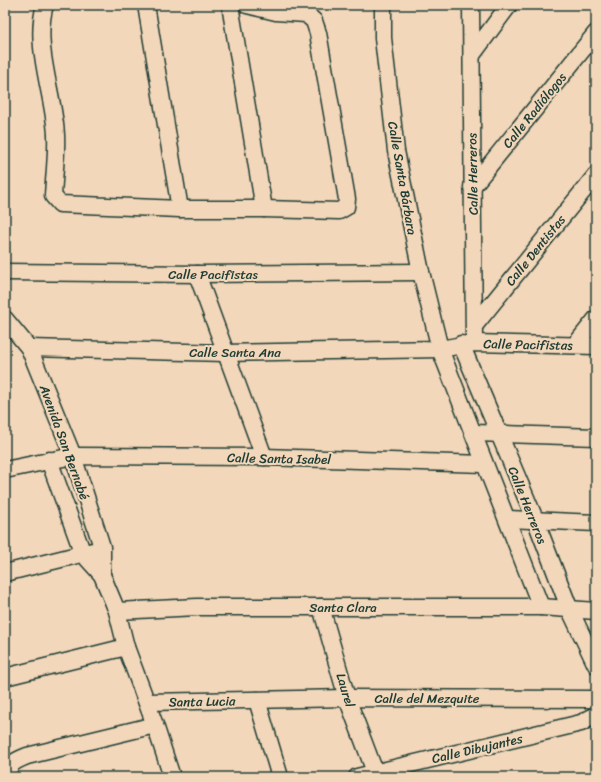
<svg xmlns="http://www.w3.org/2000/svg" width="601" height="782" font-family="Sriracha,sans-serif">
  <rect width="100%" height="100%" fill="#f3d7ba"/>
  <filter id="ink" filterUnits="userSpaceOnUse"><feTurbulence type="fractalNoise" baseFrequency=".025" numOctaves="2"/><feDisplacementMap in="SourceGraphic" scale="8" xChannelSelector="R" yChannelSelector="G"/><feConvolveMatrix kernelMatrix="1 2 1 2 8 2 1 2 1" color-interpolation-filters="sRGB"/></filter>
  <g filter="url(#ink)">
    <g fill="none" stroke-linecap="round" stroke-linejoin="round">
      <!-- minor casing -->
      <g stroke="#1f3d34" stroke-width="19">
        <g id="minor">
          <path d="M 45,5 C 33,46 54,94 56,135 C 57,155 54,176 53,196 L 60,204 L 180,209 L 264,209 L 339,211 L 346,207 L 347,199 L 318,33 L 314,21 L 306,14 L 276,12 L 247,5"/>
          <path d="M 146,5 L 180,209"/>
          <path d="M 230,5 L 264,209"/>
          <path d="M 383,5 L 383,38 L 396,151 L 421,272 L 440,349 L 541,607"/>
          <path d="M 471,5 L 474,343"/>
          <path d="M 472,55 L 509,5"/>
          <path d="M 472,187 L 596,33"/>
          <path d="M 5,272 L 197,274 L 421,272"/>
          <path d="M 197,274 L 264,457"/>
          <path d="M 5,319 L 29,348 L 73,456 L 102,547 L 102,575"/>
          <path d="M 475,325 L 596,175"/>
          <path d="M 461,344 L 535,519 L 570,610 L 596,665"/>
          <path d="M 576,344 L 596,319"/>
          <path d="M 29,348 L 225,353 L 440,349 L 474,343 L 596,346"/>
          <path d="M 474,433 L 596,437"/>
          <path d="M 49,460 L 83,554 L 102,575 L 117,611 L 126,647 L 155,725 L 172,777"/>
          <path d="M 5,470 L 73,456 L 264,457 L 484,464"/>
          <path d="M 508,519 L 596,523"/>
          <path d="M 5,573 L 93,551"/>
          <path d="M 321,607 L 347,698 L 375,772"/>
          <path d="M 117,611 L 197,607 L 541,607 L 596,611"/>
          <path d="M 5,677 L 126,647"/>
          <path d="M 257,700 L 280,777"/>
          <path d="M 147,702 L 347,698 L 596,699"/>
          <path d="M 8,777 C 6,764 17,760 27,756 L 155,725"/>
          <path d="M 357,777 L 581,723 L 596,715"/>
        </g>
      </g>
      <!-- minor -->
      <use href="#minor" stroke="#f3d7ba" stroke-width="16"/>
    </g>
  </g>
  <g text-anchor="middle" stroke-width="4" stroke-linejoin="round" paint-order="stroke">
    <!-- street labels -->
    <g font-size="13" fill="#1f3d34" stroke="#f3d7ba">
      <text transform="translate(534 110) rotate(-51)" y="5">Calle Radiólogos</text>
      <text transform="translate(472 174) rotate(-91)" y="5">Calle Herreros</text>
      <text transform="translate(403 178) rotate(80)" y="5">Calle Santa Bárbara</text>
      <text transform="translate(535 250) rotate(-51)" y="5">Calle Dentistas</text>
      <text x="213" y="279">Calle Pacifistas</text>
      <text transform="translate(528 344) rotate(1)" y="5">Calle Pacifistas</text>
      <text x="235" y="357">Calle Santa Ana</text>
      <text transform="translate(65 442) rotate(70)" y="5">Avenida San Bernabé</text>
      <text transform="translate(279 458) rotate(1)" y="5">Calle Santa Isabel</text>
      <text transform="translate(528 505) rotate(68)" y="5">Calle Herreros</text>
      <text x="343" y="612">Santa Clara</text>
      <text transform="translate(346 690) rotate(73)" y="5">Laurel</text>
      <text x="427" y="703">Calle del Mezquite</text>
      <text transform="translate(202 701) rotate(-1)" y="5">Santa Lucia</text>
      <text transform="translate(477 748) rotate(-13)" y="5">Calle Dibujantes</text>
    </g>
  </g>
  <!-- margin -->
  <rect width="601" height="782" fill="none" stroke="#f3d7ba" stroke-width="20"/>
  <rect x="10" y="10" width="581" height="762" fill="none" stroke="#1f3d34" stroke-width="1.5" filter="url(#ink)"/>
</svg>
